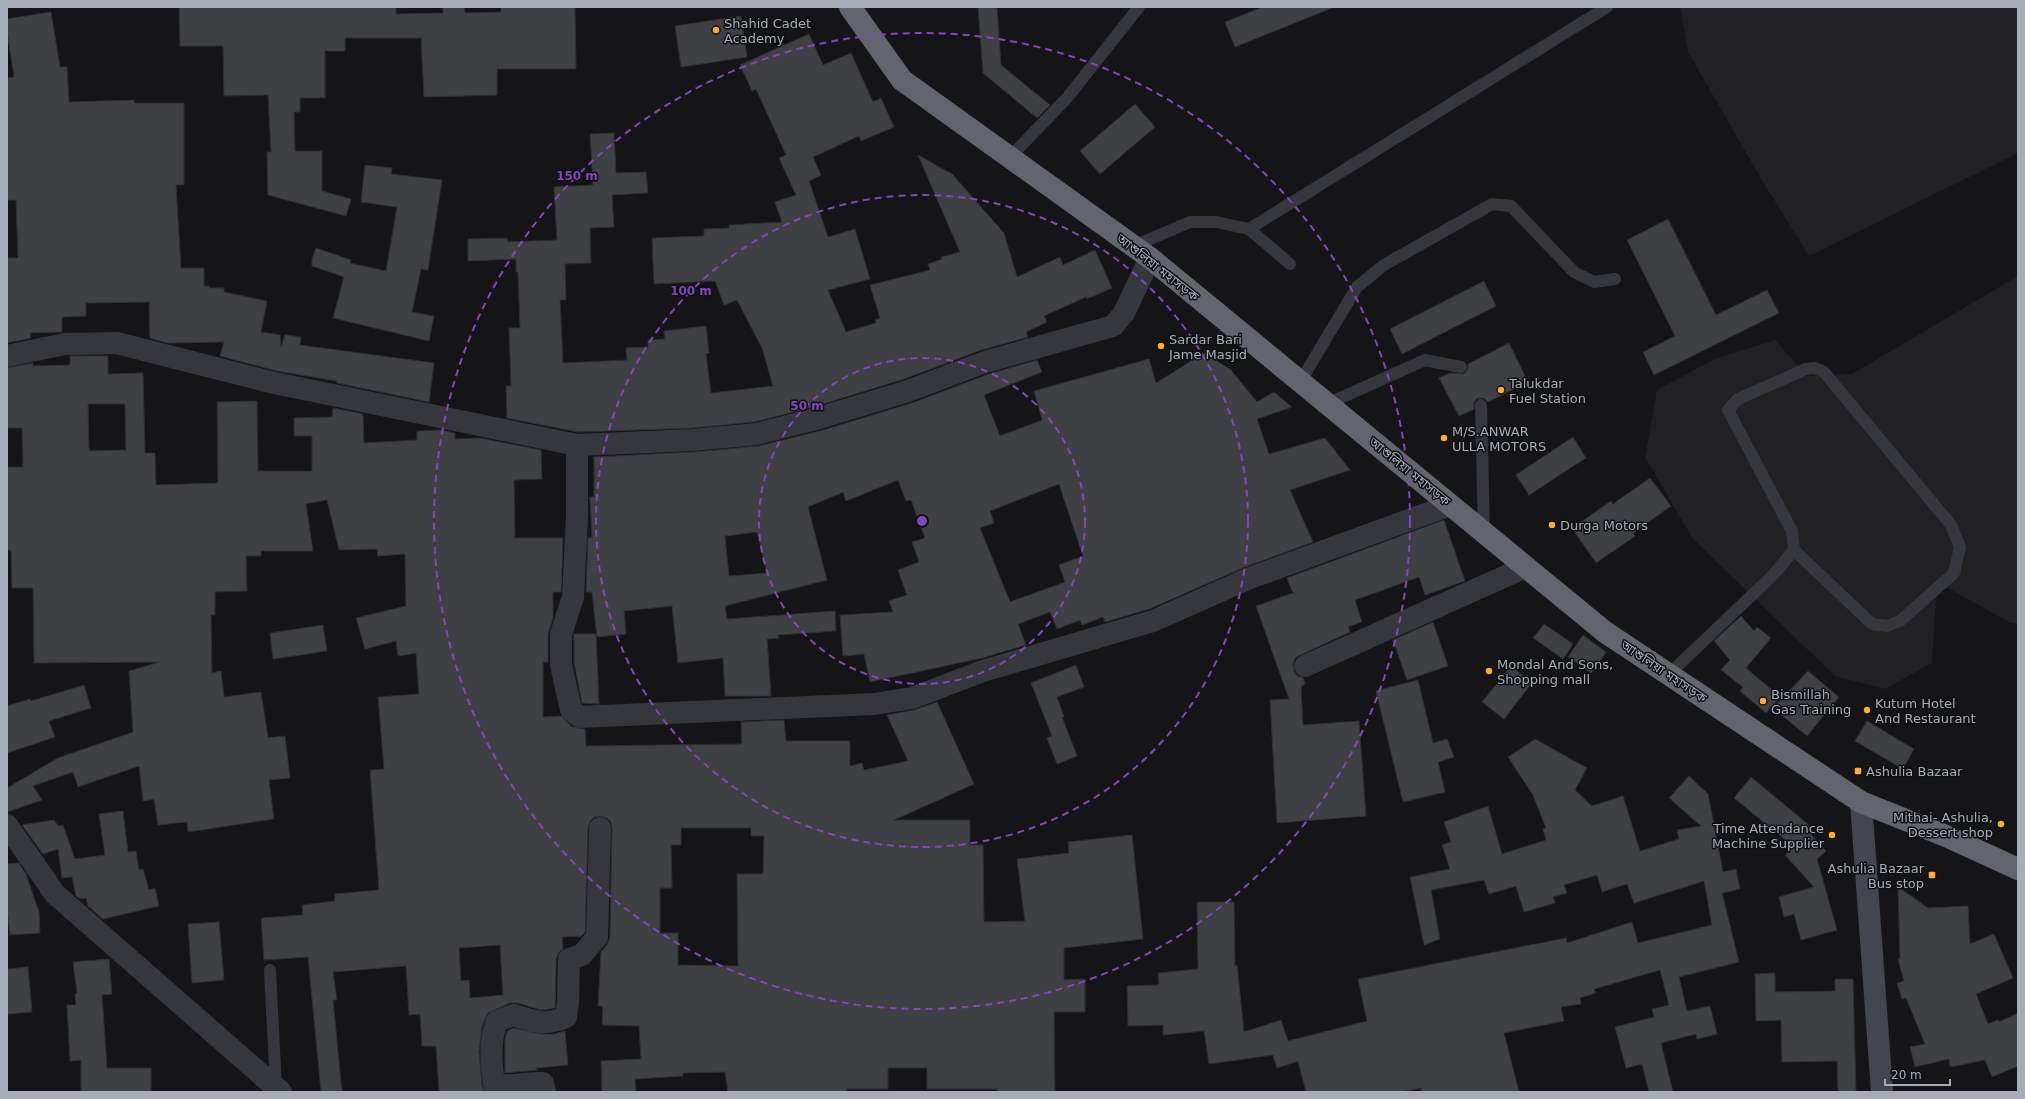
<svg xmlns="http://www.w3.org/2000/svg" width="2025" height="1099" font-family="'DejaVu Sans','Noto Sans Bengali',sans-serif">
  <rect width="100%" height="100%" fill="#151517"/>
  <!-- built -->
  <g fill="#212124">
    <path d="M 1680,7 L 2018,7 L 2018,153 L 1809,256 L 1763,182 L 1688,52 Z"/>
    <path d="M 2018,276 L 2018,623 L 2011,623 L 1937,582 L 1932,663 L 1885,689 L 1835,676 L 1693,539 L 1645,457 L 1657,390 L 1715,359 L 1775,340 L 1807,376 L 1852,374 Z"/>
  </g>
  <!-- building -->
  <g fill="#3f4044" stroke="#2f2f33" fill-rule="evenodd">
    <path d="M 179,7 L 396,7 L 396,14 L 443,13 L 443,7 L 464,7 L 465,13 L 501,12 L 501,7 L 575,7 L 576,69 L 497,69 L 497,95 L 424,97 L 421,38 L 345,38 L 345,51 L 325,51 L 325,98 L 300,98 L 300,112 L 294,112 L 295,151 L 322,151 L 322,191 L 351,199 L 346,216 L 268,195 L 267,152 L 271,152 L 268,95 L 224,96 L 223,46 L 180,46 Z"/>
    <path d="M 978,7 L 997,8 L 1001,65 L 1050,105 L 1037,118 L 983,73 Z"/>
    <path d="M 1263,7 L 1332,7 L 1332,8 L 1235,47 L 1225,22 Z"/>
    <path d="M 51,12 L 60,67 L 67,67 L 69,102 L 134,100 L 134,103 L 184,103 L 184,185 L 176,185 L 181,268 L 204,268 L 204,286 L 209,286 L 209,288 L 224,288 L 224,292 L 267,301 L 261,332 L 280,335 L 281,347 L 285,335 L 301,337 L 300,345 L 434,363 L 429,402 L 337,383 L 337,381 L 277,371 L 220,356 L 224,342 L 167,343 L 150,338 L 149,302 L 86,303 L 86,316 L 62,317 L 62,332 L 30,333 L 31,338 L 7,343 L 7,258 L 18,258 L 16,200 L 7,200 L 7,78 L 14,77 L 7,31 L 7,19 Z"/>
    <path d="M 741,16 L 747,57 L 681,67 L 675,26 Z"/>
    <path d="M 809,34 L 823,65 L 851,53 L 873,102 L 881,98 L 894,127 L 861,141 L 859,136 L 813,157 L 821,175 L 809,181 L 828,237 L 855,229 L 870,279 L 828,290 L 846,332 L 876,323 L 875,320 L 880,318 L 870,285 L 930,270 L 928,264 L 942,259 L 941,257 L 960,252 L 918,155 L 952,174 L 1004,233 L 1017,277 L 1060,257 L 1063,265 L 1095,250 L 1112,288 L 1087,299 L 1086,297 L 1044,316 L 1047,322 L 1026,332 L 1028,337 L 981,350 L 904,379 L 813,407 L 754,422 L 692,428 L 578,432 L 507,418 L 506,386 L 511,386 L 509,328 L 520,328 L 518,272 L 516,272 L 516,259 L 468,261 L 468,239 L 507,238 L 508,242 L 557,240 L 554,187 L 593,185 L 590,134 L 614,133 L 616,173 L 646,172 L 648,193 L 612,195 L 614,227 L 590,228 L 591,263 L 565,264 L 566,300 L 560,300 L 563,363 L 627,360 L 626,348 L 648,347 L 648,340 L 665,339 L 664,331 L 706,326 L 709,353 L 706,354 L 711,393 L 773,386 L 762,348 L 737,300 L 724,305 L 715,281 L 654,284 L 652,238 L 704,236 L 704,229 L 729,228 L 729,225 L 782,222 L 775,202 L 796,195 L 779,158 L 786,155 L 756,89 L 752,91 L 740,65 Z"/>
    <path d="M 1135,104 L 1155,127 L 1100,174 L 1080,151 Z"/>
    <path d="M 365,165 L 392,168 L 391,174 L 442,180 L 428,270 L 421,269 L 412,312 L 434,316 L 429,341 L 333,318 L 344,277 L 312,266 L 312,259 L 316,248 L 351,260 L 350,263 L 386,271 L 397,207 L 361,202 Z"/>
    <path d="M 1668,219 L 1716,315 L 1767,290 L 1779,313 L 1654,375 L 1643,352 L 1675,336 L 1627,240 Z"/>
    <path d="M 1484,281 L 1496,306 L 1402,354 L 1390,329 Z"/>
    <path d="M 1509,343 L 1528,382 L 1488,402 L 1484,398 L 1477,398 L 1474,402 L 1474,409 L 1459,416 L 1439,378 L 1450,373 L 1464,374 L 1468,369 L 1468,364 Z"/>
    <path d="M 1204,353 L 1231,370 L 1257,402 L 1274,392 L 1292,407 L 1257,419 L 1269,454 L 1325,438 L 1350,470 L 1290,490 L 1313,542 L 1245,567 L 1149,609 L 1105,622 L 1103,617 L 1082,625 L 1080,620 L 1057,629 L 1050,612 L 1018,624 L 1026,645 L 982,658 L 870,682 L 864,654 L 843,656 L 840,615 L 893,612 L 889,601 L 907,595 L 898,570 L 919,562 L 912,542 L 925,538 L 911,500 L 906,501 L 898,480 L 846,501 L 843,492 L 808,507 L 827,580 L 725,606 L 727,619 L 835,611 L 836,631 L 778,635 L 779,638 L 767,639 L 771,696 L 725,696 L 723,658 L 678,663 L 672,606 L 624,611 L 626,634 L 597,637 L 592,592 L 586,592 L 588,538 L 592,538 L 590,497 L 594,497 L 594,457 L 694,452 L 759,446 L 820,431 L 912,403 L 989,374 L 1037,360 L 1042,372 L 984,395 L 1000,436 L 1042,420 L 1034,391 L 1149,359 L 1156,383 ZM 1059,484 L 1083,556 L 1059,565 L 1065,582 L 1010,602 L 980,528 L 994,523 L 990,511 ZM 757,532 L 767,573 L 729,576 L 725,536 Z"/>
    <path d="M 70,356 L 108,356 L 108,374 L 143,373 L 145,453 L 155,453 L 156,485 L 218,483 L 217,402 L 257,401 L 258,471 L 312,471 L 312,436 L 294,436 L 294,418 L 332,417 L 333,408 L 363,414 L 364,443 L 417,440 L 417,431 L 441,430 L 455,433 L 455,439 L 479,438 L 541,450 L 542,479 L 514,480 L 515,538 L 563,538 L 561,592 L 553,592 L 553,618 L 548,634 L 548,662 L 543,662 L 543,717 L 561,716 L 572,727 L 585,729 L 586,746 L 742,744 L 741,722 L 784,720 L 786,741 L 850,741 L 850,766 L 862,763 L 864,770 L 908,761 L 887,715 L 914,710 L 937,702 L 974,784 L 894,820 L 970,820 L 970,845 L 983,845 L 984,922 L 1025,921 L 1017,859 L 1069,853 L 1068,842 L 1132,835 L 1143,939 L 1064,948 L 1064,980 L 1085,979 L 1085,1012 L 1054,1012 L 1055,1092 L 997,1092 L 997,1089 L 927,1089 L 927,1068 L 888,1068 L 888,1089 L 847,1089 L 847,1092 L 728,1092 L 725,1072 L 683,1073 L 683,1076 L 635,1079 L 636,1092 L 602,1092 L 601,1061 L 641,1059 L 639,1026 L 602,1025 L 603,1006 L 598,1006 L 601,952 L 607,945 L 610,937 L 612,828 L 611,822 L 607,818 L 600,816 L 594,817 L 590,821 L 588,828 L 585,932 L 581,936 L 562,937 L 563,949 L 559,952 L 556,959 L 555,1008 L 541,1010 L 518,1003 L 510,1003 L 488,1013 L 482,1026 L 479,1052 L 482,1086 L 485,1092 L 439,1092 L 436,1046 L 422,1046 L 420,1014 L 409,1015 L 406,966 L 333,972 L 337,1000 L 333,1000 L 342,1092 L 321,1092 L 308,957 L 264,960 L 261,918 L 303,915 L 302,905 L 335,901 L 335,894 L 379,890 L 370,770 L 384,769 L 378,697 L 419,694 L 416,653 L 398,656 L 396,641 L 365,649 L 356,618 L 406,606 L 405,554 L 378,556 L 377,549 L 339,550 L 327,500 L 306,504 L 313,551 L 261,551 L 261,556 L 246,556 L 247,591 L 215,592 L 215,615 L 211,615 L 212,673 L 221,671 L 224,697 L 261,692 L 268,738 L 285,736 L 290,778 L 269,780 L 274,819 L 188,832 L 187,822 L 158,825 L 154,799 L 143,801 L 139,766 L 78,787 L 73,772 L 33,786 L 42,800 L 7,812 L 7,788 L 58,758 L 133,732 L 129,671 L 160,662 L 34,663 L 33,588 L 12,588 L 11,550 L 7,550 L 7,467 L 23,467 L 22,428 L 7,428 L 7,368 L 33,363 L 33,366 L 70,365 ZM 88,404 L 125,404 L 126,450 L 89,451 ZM 681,828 L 751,828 L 751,836 L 764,836 L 763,874 L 737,874 L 738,966 L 678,965 L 678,933 L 660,933 L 660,888 L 672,888 L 671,845 L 681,845 ZM 500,945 L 503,995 L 470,998 L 469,980 L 461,981 L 459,948 Z"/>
    <path d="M 1573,437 L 1586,458 L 1529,495 L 1516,475 Z"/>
    <path d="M 1650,478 L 1671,506 L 1633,533 L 1635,536 L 1596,563 L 1572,528 L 1611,501 L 1613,504 Z"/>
    <path d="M 1444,520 L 1465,581 L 1425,595 L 1419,577 L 1355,600 L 1362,622 L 1348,627 L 1350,632 L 1300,655 L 1295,658 L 1293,664 L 1294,671 L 1297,676 L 1303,678 L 1305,684 L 1301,686 L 1303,725 L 1359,721 L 1366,816 L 1277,823 L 1270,700 L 1289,699 L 1256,606 L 1293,593 L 1287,578 Z"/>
    <path d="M 1741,616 L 1754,631 L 1757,627 L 1771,638 L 1746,668 L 1780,697 L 1766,713 L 1740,691 L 1743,687 L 1721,670 L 1730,660 L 1714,641 Z"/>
    <path d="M 1433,622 L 1448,666 L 1407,680 L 1393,640 Z"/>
    <path d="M 1544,624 L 1573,644 L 1563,659 L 1533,638 Z"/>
    <path d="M 323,625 L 327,651 L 273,659 L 270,633 Z"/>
    <path d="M 574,634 L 596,634 L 599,704 L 582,703 L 574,662 Z"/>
    <path d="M 1583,635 L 1606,652 L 1591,673 L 1568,657 Z"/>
    <path d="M 1076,665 L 1084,687 L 1057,697 L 1064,717 L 1062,717 L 1077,756 L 1057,764 L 1047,738 L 1052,736 L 1031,683 Z"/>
    <path d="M 1511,666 L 1532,683 L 1504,719 L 1482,702 Z"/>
    <path d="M 1808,671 L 1839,697 L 1807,736 L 1773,708 Z"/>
    <path d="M 1418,680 L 1433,743 L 1447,739 L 1454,757 L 1438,762 L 1445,792 L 1403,802 L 1376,691 Z"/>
    <path d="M 84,685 L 91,708 L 49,721 L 55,737 L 7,753 L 7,706 L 30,699 L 31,701 Z"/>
    <path d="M 1867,721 L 1914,749 L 1903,769 L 1855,741 Z"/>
    <path d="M 1535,739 L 1587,768 L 1575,790 L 1592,806 L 1623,796 L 1640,851 L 1679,839 L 1677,830 L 1701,826 L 1669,798 L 1689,776 L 1708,794 L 1723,872 L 1736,869 L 1740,889 L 1722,893 L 1739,962 L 1679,977 L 1687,1011 L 1710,1006 L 1717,1034 L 1697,1039 L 1696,1034 L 1661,1043 L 1673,1092 L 1649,1092 L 1642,1064 L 1626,1068 L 1615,1027 L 1654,1017 L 1652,1009 L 1669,1005 L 1660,970 L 1594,989 L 1596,993 L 1580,998 L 1581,1004 L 1561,1007 L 1564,1021 L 1504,1033 L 1519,1092 L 1421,1092 L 1421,1088 L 1401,1092 L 1306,1092 L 1298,1061 L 1277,1068 L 1273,1055 L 1209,1064 L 1204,1031 L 1163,1035 L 1163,1025 L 1128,1026 L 1127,986 L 1159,985 L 1158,973 L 1198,969 L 1197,902 L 1234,902 L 1235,966 L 1237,965 L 1244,1032 L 1281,1020 L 1288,1041 L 1367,1021 L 1358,979 L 1566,938 L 1567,943 L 1632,922 L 1638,943 L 1712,925 L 1704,881 L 1634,903 L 1627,884 L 1602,892 L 1597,875 L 1564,885 L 1567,893 L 1553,897 L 1555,903 L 1524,912 L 1516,886 L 1489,894 L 1484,880 L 1431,890 L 1440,939 L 1424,945 L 1410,877 L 1450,869 L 1442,845 L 1451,842 L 1444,822 L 1488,806 L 1502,854 L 1546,840 L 1543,829 L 1546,828 L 1533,795 L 1508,757 Z"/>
    <path d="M 1751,777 L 1809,825 L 1806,829 L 1826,851 L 1817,859 L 1837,930 L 1801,940 L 1794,914 L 1784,917 L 1779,897 L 1814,887 L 1785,855 L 1794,847 L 1734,798 Z"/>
    <path d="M 123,811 L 128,852 L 136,851 L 139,870 L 143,869 L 149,890 L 155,888 L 159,906 L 103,919 L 88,906 L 86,898 L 80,899 L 76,896 L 72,877 L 62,878 L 58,849 L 43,854 L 22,825 L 54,820 L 58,826 L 63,825 L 75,859 L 105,855 L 99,814 Z"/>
    <path d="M 19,863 L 26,874 L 39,912 L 40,933 L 10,935 L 7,908 L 7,864 Z"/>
    <path d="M 1898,887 L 1928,908 L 1968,906 L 1970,944 L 1994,934 L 2013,978 L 1976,994 L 1988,1024 L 1998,1020 L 1999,1022 L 2018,1013 L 2018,1066 L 1992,1077 L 1985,1060 L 1950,1067 L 1949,1059 L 1915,1067 L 1910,1047 L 1925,1044 L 1906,998 L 1902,999 L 1897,983 L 1904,981 L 1898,959 L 1900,959 Z"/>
    <path d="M 219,922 L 224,980 L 192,983 L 188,924 Z"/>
    <path d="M 109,959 L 112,994 L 102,995 L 107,1068 L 151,1068 L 151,1092 L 81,1092 L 81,1060 L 70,1061 L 67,1005 L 76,1005 L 75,994 L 77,993 L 73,962 Z"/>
    <path d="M 28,967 L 32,1012 L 7,1014 L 7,969 Z"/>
    <path d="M 1775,973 L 1775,992 L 1835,991 L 1835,979 L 1853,979 L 1856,1092 L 1838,1092 L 1837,1061 L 1782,1062 L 1781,1020 L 1756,1021 L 1755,974 Z"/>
    <path d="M 514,1028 L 540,1034 L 554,1034 L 565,1031 L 568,1065 L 536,1068 L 537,1070 L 505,1073 L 505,1039 L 507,1031 Z"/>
  </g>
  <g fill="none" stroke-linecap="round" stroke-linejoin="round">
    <!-- lane -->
    <g stroke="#36373d" stroke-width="12">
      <path d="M 1010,157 L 1067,98 L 1139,7"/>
      <path d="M 1249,229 L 1607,7"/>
      <path d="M 1134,246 L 1190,222 L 1216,222 L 1249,229 L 1290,264"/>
      <path d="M 1300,382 L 1357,287 L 1384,265 L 1492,204 L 1511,206 L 1574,272 L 1594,282 L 1615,279"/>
      <path d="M 1327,404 L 1425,360 L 1461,367"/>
      <path d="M 1481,405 L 1484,532"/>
      <path d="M 1669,674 L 1772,576 L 1794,550 L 1792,531 L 1728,410 L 1738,399 L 1806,369 L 1815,368 L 1824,372 L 1951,525 L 1960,547 L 1954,573 L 1900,621 L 1887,626 L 1872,624 L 1794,550"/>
      <path d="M 270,970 L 276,1088"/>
    </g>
    <!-- street -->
    <g stroke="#36373d" stroke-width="22">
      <path d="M 7,356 L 65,344 L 117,343 L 274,383 L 577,445 L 693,440 L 756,434 L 816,419 L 908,391 L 985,362 L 1113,326 L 1124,313 L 1150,258"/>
      <path d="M 577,445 L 577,517 L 573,597 L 561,634 L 561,665 L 571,710 L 580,717 L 874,704 L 912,698 L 983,671 L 1153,621 L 1250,578 L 1450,505"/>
      <path d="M 1305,666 L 1526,567"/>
      <path d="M 7,825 L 55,894 L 281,1092"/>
      <path d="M 545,1092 L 543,1083 C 527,1082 509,1088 494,1084 C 491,1062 489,1042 497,1021 L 514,1015 C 534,1022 546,1026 566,1017 L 568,1002 L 569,959 L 582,955 L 597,937 L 600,828"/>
    </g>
    <!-- secondary -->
    <path stroke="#44464d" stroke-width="22" d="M 1861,802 L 1882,1092"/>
    <!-- highway -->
    <path stroke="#62656e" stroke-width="22" d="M 850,7 L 902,80 L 1150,258 L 1605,632 L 1861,802 L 1946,836 L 2018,869"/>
  </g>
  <!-- distance rings -->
  <g fill="none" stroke="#8446be" stroke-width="2" stroke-dasharray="7 5">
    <circle cx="922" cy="521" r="163"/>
    <circle cx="922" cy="521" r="326"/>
    <circle cx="922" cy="521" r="488"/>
  </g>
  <!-- markers -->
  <g fill="#ffac26" stroke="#101012" stroke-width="1.5">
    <circle cx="716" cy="30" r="4"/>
    <circle cx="1161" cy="346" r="4"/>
    <circle cx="1501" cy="390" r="4"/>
    <circle cx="1444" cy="438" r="4"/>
    <circle cx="1552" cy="525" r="4"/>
    <circle cx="1489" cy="671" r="4"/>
    <circle cx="1763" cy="701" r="4"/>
    <circle cx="1867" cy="710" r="4"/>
    <rect x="1854" y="767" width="8" height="8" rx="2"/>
    <circle cx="2001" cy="824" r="4"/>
    <circle cx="1832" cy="835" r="4"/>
    <rect x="1928" y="871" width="8" height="8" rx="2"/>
  </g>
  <g text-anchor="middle" stroke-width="3" stroke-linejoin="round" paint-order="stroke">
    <!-- poi labels -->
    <g font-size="13" fill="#a6adb8" stroke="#101012" text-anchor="start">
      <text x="724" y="28">Shahid Cadet<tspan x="724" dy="15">Academy</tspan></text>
      <text x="1169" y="344">Sardar Bari<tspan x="1169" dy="15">Jame Masjid</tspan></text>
      <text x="1509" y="388">Talukdar<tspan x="1509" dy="15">Fuel Station</tspan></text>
      <text x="1452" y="436">M/S.ANWAR<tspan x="1452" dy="15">ULLA MOTORS</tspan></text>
      <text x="1560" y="530">Durga Motors</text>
      <text x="1497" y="669">Mondal And Sons,<tspan x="1497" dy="15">Shopping mall</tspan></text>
      <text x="1771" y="699">Bismillah<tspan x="1771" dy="15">Gas Training</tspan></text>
      <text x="1875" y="708">Kutum Hotel<tspan x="1875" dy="15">And Restaurant</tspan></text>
      <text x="1866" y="776">Ashulia Bazaar</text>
      <text x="1993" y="822" text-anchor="end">Mithai- Ashulia,<tspan x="1993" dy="15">Dessert shop</tspan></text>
      <text x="1824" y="833" text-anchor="end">Time Attendance<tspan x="1824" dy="15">Machine Supplier</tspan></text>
      <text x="1924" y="873" text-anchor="end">Ashulia Bazaar<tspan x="1924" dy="15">Bus stop</tspan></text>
    </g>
    <!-- street labels -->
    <g font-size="13" fill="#a6adb8" stroke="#101012">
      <text transform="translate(1158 267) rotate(38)" y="5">আশুলিয়া মহাসড়ক</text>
      <text transform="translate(1410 471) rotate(39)" y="5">আশুলিয়া মহাসড়ক</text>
      <text transform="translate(1664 671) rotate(34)" y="5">আশুলিয়া মহাসড়ক</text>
    </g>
  </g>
  <circle cx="922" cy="521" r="6" fill="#8446be" stroke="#101012" stroke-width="2"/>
  <g font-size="12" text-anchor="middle" font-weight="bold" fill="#8446be" stroke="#101012" stroke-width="3" stroke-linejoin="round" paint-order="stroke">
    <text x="577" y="180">150 m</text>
    <text x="691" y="295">100 m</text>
    <text x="807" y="410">50 m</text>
  </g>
  <!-- border -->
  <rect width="2025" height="1099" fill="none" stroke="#a6adb8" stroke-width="16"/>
  <!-- scale -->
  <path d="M1885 1079v6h65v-6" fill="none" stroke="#a6adb8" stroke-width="2"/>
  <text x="1891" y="1079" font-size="12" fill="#a6adb8" stroke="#101012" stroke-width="3" paint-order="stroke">20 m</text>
</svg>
